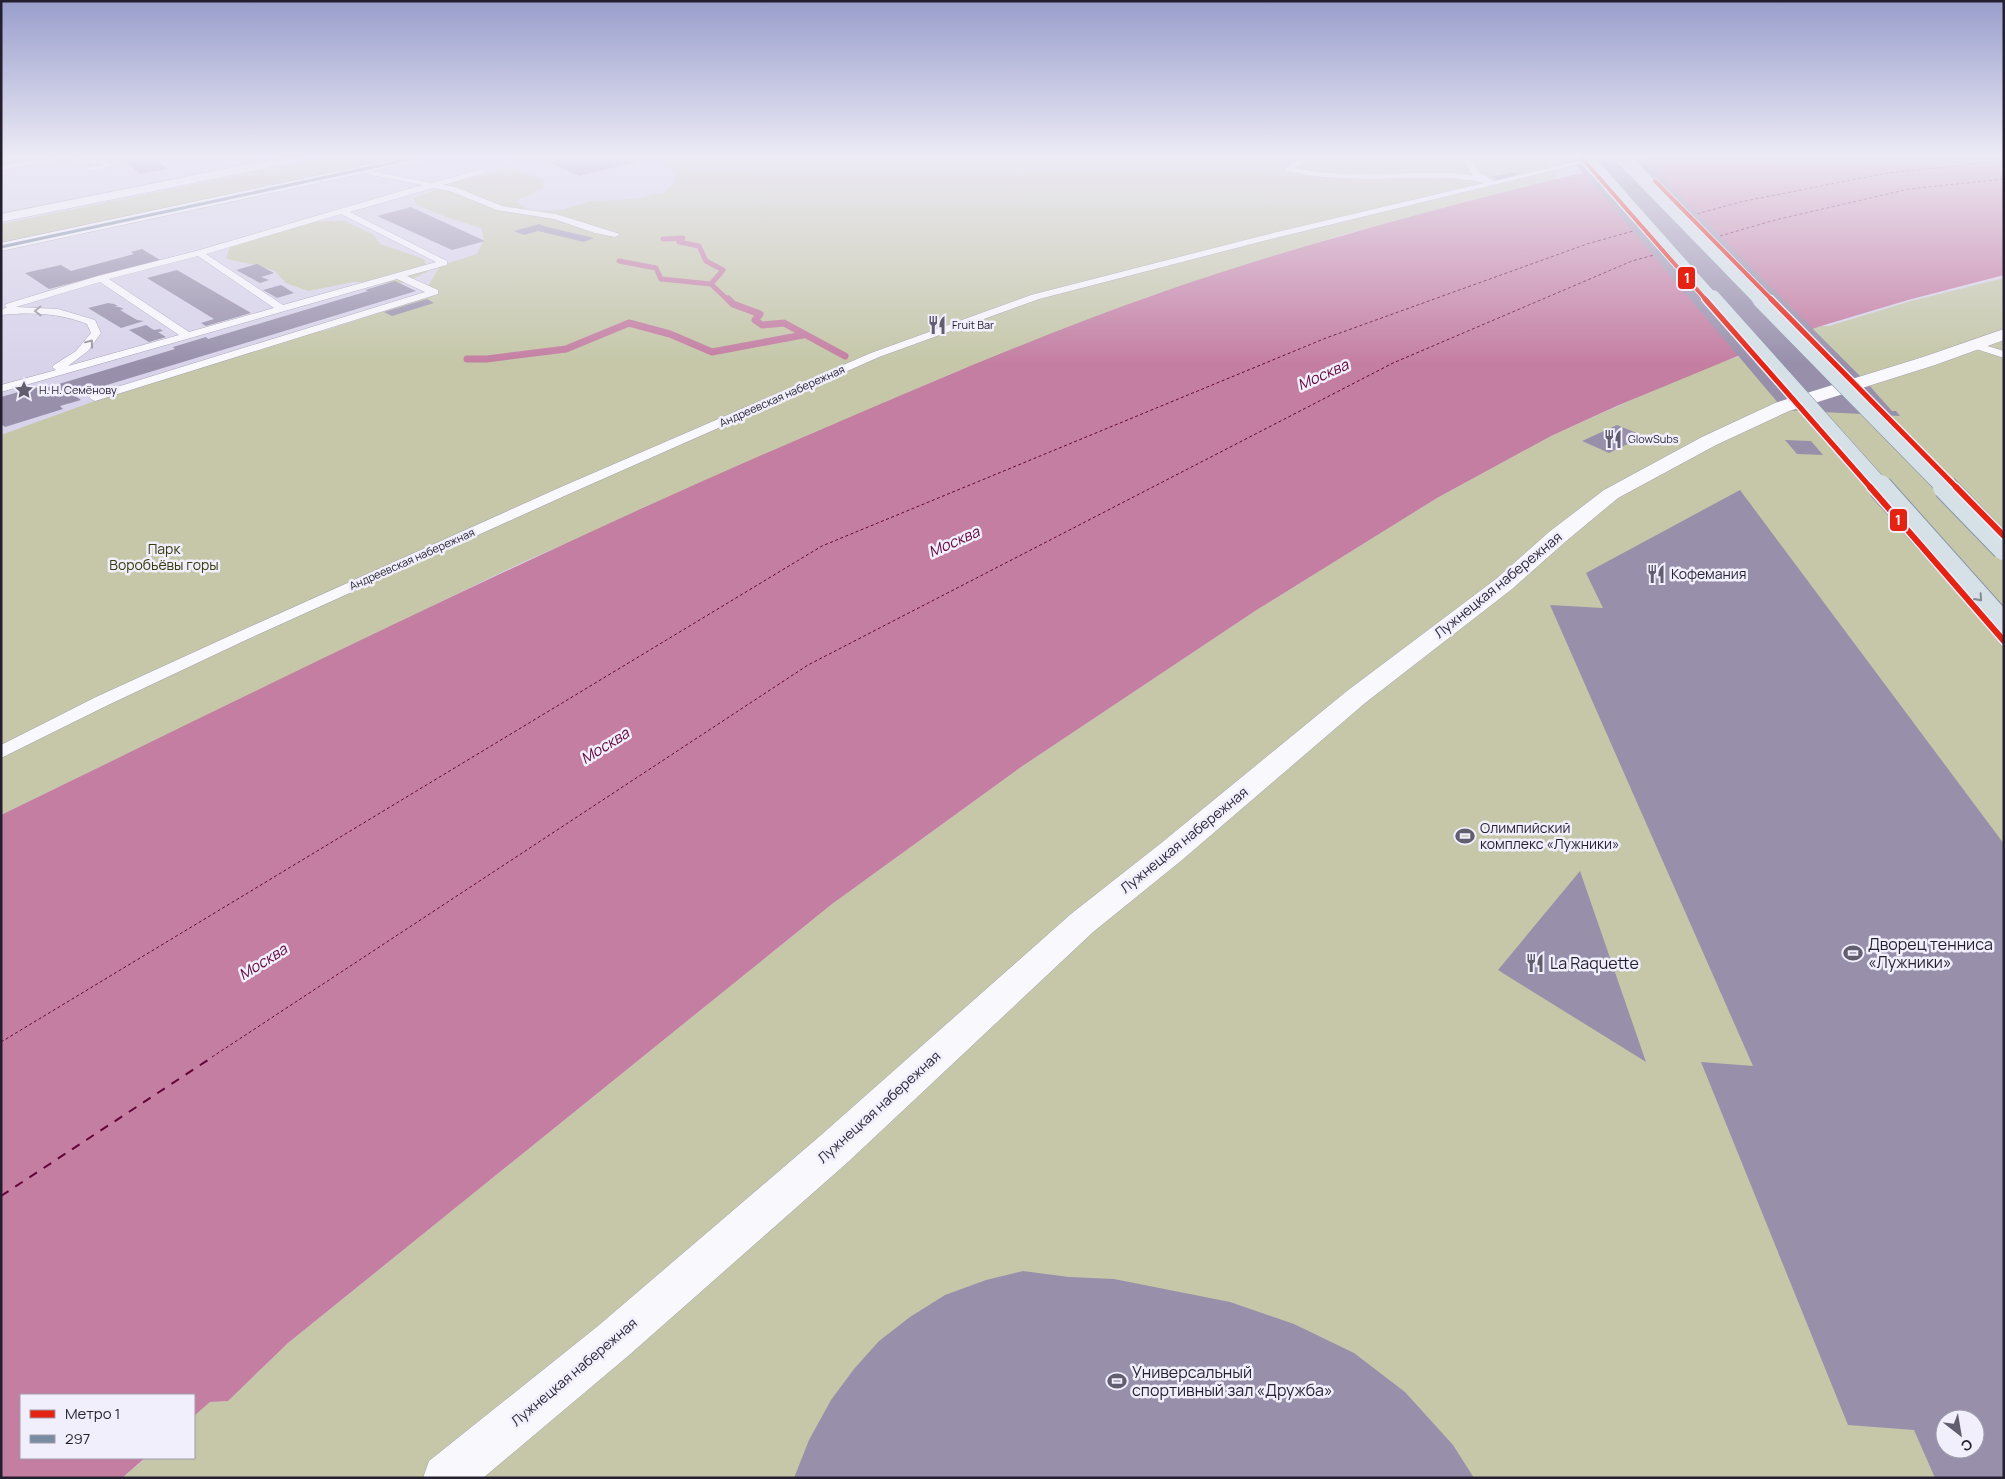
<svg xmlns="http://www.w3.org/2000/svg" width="2005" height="1479" font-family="Manrope,sans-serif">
  <rect width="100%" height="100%" fill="#d8d3ea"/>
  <!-- green -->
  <g fill="#c5c7a8" fill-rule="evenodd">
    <path d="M 329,157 L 407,157 L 112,220 L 1,242 L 1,224 Z"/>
    <path d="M 659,157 L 1544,157 L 1558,179 L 1342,235 L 1150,296 L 953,373 L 519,564 L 1,815 L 1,435 L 117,393 L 255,348 L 326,330 L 400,306 L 426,290 L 440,266 L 477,254 L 484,240 L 481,228 L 446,217 L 417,205 L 413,198 L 450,185 L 467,176 L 474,177 L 509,169 L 544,179 L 543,189 L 515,201 L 531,211 L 561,210 L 591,201 L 634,199 L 665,192 L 674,183 L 676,171 L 663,164 Z"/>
    <path d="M 324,221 L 344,221 L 373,234 L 380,244 L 424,259 L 429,271 L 403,283 L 354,282 L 308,291 L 286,283 L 275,271 L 256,265 L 226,259 L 231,243 L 282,227 Z"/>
    <path d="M 2004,278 L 2004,1478 L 122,1478 L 146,1458 L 194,1458 L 194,1416 L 210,1402 L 228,1401 L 288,1343 L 832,904 L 1021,767 L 1255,611 L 1437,498 L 1551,436 L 1685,376 L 1821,326 L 1829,326 L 1911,301 ZM 1945,1419 L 1975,1419 L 1975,1449 L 1945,1449 Z"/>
  </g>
  <!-- water -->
  <path fill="#c47ea2" d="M 1650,157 L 2004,157 L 2004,275 L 1908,300 L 1821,326 L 1745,353 L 1619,405 L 1551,436 L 1437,498 L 1255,611 L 1021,767 L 832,904 L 288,1343 L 228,1401 L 210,1402 L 194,1416 L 194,1395 L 21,1395 L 21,1458 L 145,1458 L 122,1478 L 1,1478 L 1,815 C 275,682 547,546 827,427 C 934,381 1041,335 1151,296 C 1314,239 1482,196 1650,157 Z"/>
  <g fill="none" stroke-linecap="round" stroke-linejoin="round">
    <!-- stream-far1 -->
    <g stroke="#c47ea2" stroke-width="5">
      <path d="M 663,239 L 683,238 L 679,242 L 699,246 L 706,261 L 723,270 L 711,284"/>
      <path d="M 619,261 L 656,268 L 661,279 L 711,284 L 729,301"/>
    </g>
    <!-- stream -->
    <g stroke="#c47ea2" stroke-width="7">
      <path d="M 728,299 L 733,304 L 760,314 L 755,320 L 762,325 L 784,323 L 845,356"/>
      <path d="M 467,359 L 487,359 L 566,349 L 629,323 L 670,334 L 712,352 L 803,335"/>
    </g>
    <!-- ferry-far1 -->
    <g stroke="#630439" stroke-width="1" stroke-dasharray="3 2.5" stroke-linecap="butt">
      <path d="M 1697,214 L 1740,202 L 1887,173 L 2004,161"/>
      <path d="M 1720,236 L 1775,220 L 1909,189 L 2004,179"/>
      <path d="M 1,1042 L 822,546 L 1326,338 L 1587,244 L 1633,231"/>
      <path d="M 212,1057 L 808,665 L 1393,363 L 1632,261 L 1654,255"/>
    </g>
    <!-- ferry -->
    <path stroke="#630439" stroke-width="2" stroke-dasharray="9 8" stroke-linecap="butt" d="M 1,1196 L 214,1056"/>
  </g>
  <!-- building -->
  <g fill="#9890ab" fill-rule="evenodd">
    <path d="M 122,157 L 155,157 L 167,169 L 139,174 Z"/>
    <path d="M 574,157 L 629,157 L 640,161 L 579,176 L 549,162 Z"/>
    <path d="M 1571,158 L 1645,161 L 1868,384 L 1892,411 L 1896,411 L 1900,416 L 1784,410 Z"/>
    <path d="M 1513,172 L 1521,175 L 1500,180 L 1491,177 Z"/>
    <path d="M 411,207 L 485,241 L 452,250 L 377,216 Z"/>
    <path d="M 539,224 L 547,227 L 594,238 L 584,242 L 538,231 L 524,235 L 514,231 Z"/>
    <path d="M 142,249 L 160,260 L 49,289 L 25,273 L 61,265 L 71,271 L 134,254 L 131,252 Z"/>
    <path d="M 257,264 L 274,273 L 261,277 L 269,280 L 260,283 L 236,270 Z"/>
    <path d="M 177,270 L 251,313 L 206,326 L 201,323 L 214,319 L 147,278 Z"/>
    <path d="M 395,281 L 416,291 L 74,395 L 81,400 L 60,406 L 63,409 L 5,427 L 1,424 L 1,397 L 36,387 L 39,390 L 175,349 L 173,347 L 206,337 L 208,339 L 368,291 L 365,290 Z"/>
    <path d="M 281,285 L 294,293 L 277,298 L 263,290 Z"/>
    <path d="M 427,299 L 434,303 L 392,316 L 384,312 Z"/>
    <path d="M 108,303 L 114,304 L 118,306 L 114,307 L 119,307 L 124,309 L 120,310 L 137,320 L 144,321 L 121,328 L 88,308 Z"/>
    <path d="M 146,325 L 154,330 L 160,329 L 163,331 L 158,332 L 166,337 L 149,342 L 129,330 Z"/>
    <path d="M 1617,425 L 1644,436 L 1609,453 L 1582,441 Z"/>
    <path d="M 1785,440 L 1811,441 L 1823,455 L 1797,454 Z"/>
    <path d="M 1740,490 L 2004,844 L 2004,1478 L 1935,1478 L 1914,1430 L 1848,1425 L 1701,1062 L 1753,1066 L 1550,605 L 1603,608 L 1586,573 ZM 1945,1419 L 1975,1419 L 1975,1449 L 1945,1449 Z"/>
    <path d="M 1580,871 L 1646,1062 L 1498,970 Z"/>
    <path d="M 1023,1271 L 1069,1277 L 1114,1279 L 1230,1302 L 1294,1324 L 1354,1353 L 1405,1392 L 1453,1445 L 1474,1478 L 794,1478 L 809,1440 L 831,1400 L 854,1369 L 879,1341 L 910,1317 L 945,1295 L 986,1280 Z"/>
  </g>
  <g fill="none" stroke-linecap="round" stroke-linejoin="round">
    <!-- lane casing -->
    <g stroke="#a4a0b2" stroke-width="1">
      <g id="lane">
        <path d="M 52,157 L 105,159 L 114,166 L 91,171 L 87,169 L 88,167 L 104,165 L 64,159 L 1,170 L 1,166 Z"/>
        <path d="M 1302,157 L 1312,157 L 1295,168 C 1334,177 1376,174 1415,173 C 1435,173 1455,171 1473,176 L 1464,160 L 1451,159 L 1447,157 L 1475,157 L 1471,159 L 1480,173 L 1494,181 L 1595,157 L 1608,157 L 1263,241 L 1039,299 L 879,357 L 571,493 L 248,639 L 108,705 L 1,758 L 1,745 L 96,697 L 236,633 L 561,487 L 871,353 L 1031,295 L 1261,236 L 1484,183 C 1457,176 1431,178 1403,178 C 1364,179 1325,180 1287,171 L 1286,169 L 1291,162 Z"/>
        <path d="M 356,168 L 432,183 L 484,169 L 484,173 L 443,185 L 455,187 L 502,206 L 556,214 L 620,234 L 615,237 L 595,233 L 554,219 L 497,210 L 450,191 L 433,188 L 350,212 L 447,261 L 447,265 L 407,276 L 438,290 L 438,294 L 95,401 L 91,399 L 89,397 L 91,395 L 425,292 L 397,279 L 1,392 L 1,385 L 56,370 L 52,367 L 54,365 L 76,351 L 91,333 L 87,324 C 59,313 31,312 1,315 L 1,309 L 7,308 L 5,306 L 6,304 L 98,276 L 196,251 L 422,185 L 356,172 ZM 341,214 L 436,262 L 283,305 L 206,254 ZM 198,256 L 274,308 L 189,332 L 109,279 ZM 100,282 L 179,335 L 68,366 L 88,351 L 101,333 L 95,320 L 58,309 L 16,307 Z"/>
        <path d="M 1974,342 L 2004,351 L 2004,358 L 1970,347 L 1969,345 L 1970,343 Z"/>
      </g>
    </g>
    <!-- street casing -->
    <g stroke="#a4a0b2" stroke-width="1">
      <path id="street" d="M 2004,329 L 2004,340 L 1935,365 L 1789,411 L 1716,445 L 1618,498 L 1565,542 L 1512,589 L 1365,703 L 1182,860 L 1093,932 L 848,1162 L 628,1356 L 483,1478 L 423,1478 L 429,1461 L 598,1326 L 820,1136 L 1071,914 L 1160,844 L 1347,691 L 1496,579 L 1549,532 L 1604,490 L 1702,437 L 1775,403 L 1923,357 Z"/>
    </g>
    <!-- secondary casing -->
    <g stroke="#a4a0b2" stroke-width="1">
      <g id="secondary">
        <path d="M 285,157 L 308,157 L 302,161 L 1,222 L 1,214 Z"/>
        <path d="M 404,157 L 426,157 L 420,161 L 1,251 L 1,243 Z"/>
      </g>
    </g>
    <!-- lane -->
    <use href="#lane" fill="#f9f8fc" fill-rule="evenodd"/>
    <!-- street -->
    <use href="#street" fill="#f9f8fc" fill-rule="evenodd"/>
    <!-- secondary -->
    <use href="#secondary" fill="#f9f8fc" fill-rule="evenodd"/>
    <!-- primary-bridge-far2 casing -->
    <g stroke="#8796a9" stroke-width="15" stroke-linecap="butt">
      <g id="primary-bridge-far2">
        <path d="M 1585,157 L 1713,301"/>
        <path d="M 1622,157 L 1762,301"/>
      </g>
    </g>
    <!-- primary-bridge-far1 casing -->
    <g stroke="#8796a9" stroke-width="19" stroke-linecap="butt">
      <g id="primary-bridge-far1">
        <path d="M 1712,299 L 1881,488"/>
        <path d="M 1761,299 L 1946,488"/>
      </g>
    </g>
    <!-- primary-bridge casing -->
    <g stroke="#8796a9" stroke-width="26" stroke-linecap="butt">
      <g id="primary-bridge">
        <path d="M 1880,487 L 2004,626"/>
        <path d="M 1945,487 L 2004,548"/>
      </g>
    </g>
    <!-- primary-bridge-far2 -->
    <use href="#primary-bridge-far2" stroke="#d6e0e7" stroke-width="14"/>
    <!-- primary-bridge-far1 -->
    <use href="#primary-bridge-far1" stroke="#d6e0e7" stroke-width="18"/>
    <!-- primary-bridge -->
    <use href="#primary-bridge" stroke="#d6e0e7" stroke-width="24"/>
    <!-- bus-1 casing -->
    <g stroke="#f2effc" stroke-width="5">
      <path id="bus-1" d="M 1,247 L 420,157"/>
    </g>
    <!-- bus-1 -->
    <use href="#bus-1" stroke="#7a8ca1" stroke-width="3"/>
    <!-- metro-1-far2 casing -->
    <g stroke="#f2effc" stroke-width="5.5">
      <g id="metro-1-far2">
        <path d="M 1581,157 L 1707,301"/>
        <path d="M 1655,181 L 1773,301"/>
      </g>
    </g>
    <!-- metro-1-far1 casing -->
    <g stroke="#f2effc" stroke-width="8">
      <g id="metro-1-far1">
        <path d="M 1705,299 L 1871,488"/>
        <path d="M 1771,299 L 1957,488"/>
      </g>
    </g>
    <!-- metro-1 casing -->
    <g stroke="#f2effc" stroke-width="9">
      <g id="metro-1">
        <path d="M 1870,487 L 2004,641"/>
        <path d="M 1956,487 L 2004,536"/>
      </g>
    </g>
    <!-- metro-1-far2 -->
    <use href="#metro-1-far2" stroke="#e42313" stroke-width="4"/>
    <!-- metro-1-far1 -->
    <use href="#metro-1-far1" stroke="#e42313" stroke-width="5"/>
    <!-- metro-1 -->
    <use href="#metro-1" stroke="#e42313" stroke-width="6"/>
  </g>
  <!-- one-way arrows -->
  <defs><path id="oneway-chevron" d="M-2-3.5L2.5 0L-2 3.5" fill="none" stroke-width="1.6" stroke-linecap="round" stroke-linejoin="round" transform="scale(1.25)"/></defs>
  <g stroke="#9996a0">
    <use href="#oneway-chevron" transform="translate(38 311) rotate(179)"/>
    <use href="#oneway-chevron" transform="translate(90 343) rotate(-53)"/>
  </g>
  <use stroke="#858994" href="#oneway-chevron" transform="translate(1979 598) rotate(48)"/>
  <!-- sky -->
  <linearGradient id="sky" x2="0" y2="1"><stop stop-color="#999ecc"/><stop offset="0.43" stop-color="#edebf6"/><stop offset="1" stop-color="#edebf6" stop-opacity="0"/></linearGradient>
  <rect width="2005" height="364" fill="url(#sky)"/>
  <!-- icons -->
  <defs>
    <g id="restaurant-bare" transform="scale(1.5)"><path d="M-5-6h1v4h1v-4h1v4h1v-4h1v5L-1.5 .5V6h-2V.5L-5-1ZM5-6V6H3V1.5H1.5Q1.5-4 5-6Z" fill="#625e70" stroke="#f2effc" stroke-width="2.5" paint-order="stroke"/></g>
    <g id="sight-bare" transform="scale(1.5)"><path d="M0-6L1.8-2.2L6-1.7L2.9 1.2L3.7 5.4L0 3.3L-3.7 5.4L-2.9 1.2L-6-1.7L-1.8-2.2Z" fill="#625e70" stroke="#f2effc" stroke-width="2.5" paint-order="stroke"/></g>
    <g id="stadium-bare" transform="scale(1.5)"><path d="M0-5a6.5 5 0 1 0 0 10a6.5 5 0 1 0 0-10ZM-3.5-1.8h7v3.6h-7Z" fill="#625e70" stroke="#f2effc" stroke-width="2.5" paint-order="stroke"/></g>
  </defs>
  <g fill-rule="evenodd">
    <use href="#restaurant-bare" x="937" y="325"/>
    <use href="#sight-bare" x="24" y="390"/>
    <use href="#restaurant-bare" x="1613" y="439"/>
    <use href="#restaurant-bare" x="1656" y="574"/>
    <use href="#stadium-bare" x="1465" y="836"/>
    <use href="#stadium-bare" x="1853" y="953"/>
    <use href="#restaurant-bare" x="1535" y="963"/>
    <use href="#stadium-bare" x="1117" y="1381"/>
  </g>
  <g text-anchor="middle" stroke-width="5" stroke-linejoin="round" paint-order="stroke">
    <!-- far-poi labels -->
    <g font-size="11" fill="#231f2f" stroke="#f2effc" text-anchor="start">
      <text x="952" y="329">Fruit Bar</text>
      <text x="39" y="394">Н. Н. Семёнову</text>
      <text x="1628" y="443">GlowSubs</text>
    </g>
    <!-- far-street labels -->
    <g font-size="11" fill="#231f2f" stroke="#f2effc">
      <text transform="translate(782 396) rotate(-24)" y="4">Андреевская набережная</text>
      <text transform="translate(412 559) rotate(-24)" y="4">Андреевская набережная</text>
    </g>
    <!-- park labels -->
    <g font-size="14" fill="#373b0e" stroke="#f2effc">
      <text x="164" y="554">Парк<tspan x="164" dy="16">Воробьёвы горы</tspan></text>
    </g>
    <!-- poi labels -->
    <g font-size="14" fill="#231f2f" stroke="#f2effc" text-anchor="start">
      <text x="1671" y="579">Кофемания</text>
      <text x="1480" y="833">Олимпийский<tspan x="1480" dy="16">комплекс «Лужники»</tspan></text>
    </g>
    <!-- street labels -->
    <g font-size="14" fill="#231f2f" stroke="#f2effc">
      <text transform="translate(1498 585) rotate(-39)" y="5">Лужнецкая набережная</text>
      <text transform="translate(1184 840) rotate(-39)" y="5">Лужнецкая набережная</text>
      <text transform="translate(879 1107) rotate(-42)" y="5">Лужнецкая набережная</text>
      <text transform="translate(574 1372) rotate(-40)" y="5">Лужнецкая набережная</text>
    </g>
    <!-- water labels -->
    <g font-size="15" font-style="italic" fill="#630439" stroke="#f2effc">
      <text transform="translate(1323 375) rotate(-24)" y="5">Москва</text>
      <text transform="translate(954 542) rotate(-24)" y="5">Москва</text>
      <text transform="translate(605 746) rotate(-32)" y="5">Москва</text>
      <text transform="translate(263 962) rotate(-32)" y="5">Москва</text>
    </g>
    <!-- near-poi labels -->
    <g font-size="16" fill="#231f2f" stroke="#f2effc" text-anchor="start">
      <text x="1868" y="950">Дворец тенниса<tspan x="1868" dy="18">«Лужники»</tspan></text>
      <text x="1550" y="969">La Raquette</text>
      <text x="1132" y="1378">Универсальный<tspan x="1132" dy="18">спортивный зал «Дружба»</tspan></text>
    </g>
  </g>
  <g stroke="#f2effc" stroke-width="2">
    <rect x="1677" y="266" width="19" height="24" rx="5" fill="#e42313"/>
    <rect x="1889" y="508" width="19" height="24" rx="5" fill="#e42313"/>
  </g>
  <g font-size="14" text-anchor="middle" font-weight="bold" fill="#fff">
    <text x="1687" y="283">1</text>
    <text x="1898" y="525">1</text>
  </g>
  <!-- border -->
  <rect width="2005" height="1479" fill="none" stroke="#231f2f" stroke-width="5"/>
  <!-- legend -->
  <rect x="20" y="1394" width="175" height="65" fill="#f2effc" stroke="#9f9caa"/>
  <rect x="30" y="1410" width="25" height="8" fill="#e42313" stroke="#9f9caa"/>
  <text x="65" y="1419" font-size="15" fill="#231f2f">Метро 1</text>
  <rect x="30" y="1435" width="25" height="8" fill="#7a8ca1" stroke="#9f9caa"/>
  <text x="65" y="1444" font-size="15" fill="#231f2f">297</text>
  <!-- north arrow -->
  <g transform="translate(1960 1434) rotate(149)"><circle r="24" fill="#f2effc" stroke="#9f9caa"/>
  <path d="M0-4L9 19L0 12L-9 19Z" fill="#625e70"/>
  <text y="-8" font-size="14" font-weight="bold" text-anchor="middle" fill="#231f2f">С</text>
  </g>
</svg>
